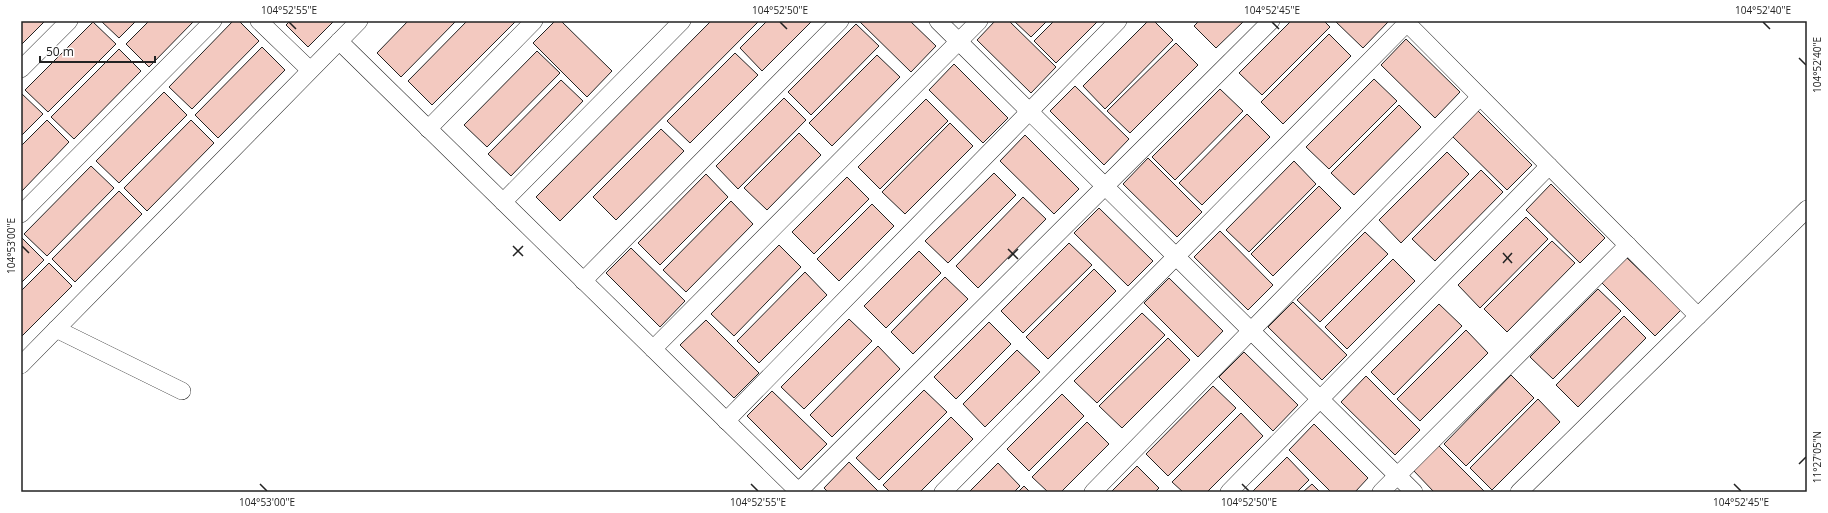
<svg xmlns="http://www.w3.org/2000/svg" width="1828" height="513" font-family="'Open Sans',sans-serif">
  <rect width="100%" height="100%" fill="#fff"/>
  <!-- building -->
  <g fill="#f3c9c0" stroke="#222">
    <path d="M 21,21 L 45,21 L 21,45 Z"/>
    <path d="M 101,21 L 136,21 L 119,38 Z"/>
    <path d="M 149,21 L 194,21 L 149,67 L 126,44 Z"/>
    <path d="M 233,21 L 239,21 L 259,41 L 192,109 L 169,87 Z"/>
    <path d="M 290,21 L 334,21 L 308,47 L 286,25 Z"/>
    <path d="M 408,21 L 456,21 L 401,77 L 377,53 Z"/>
    <path d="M 467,21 L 516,21 L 432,105 L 408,81 Z"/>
    <path d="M 555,21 L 561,21 L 612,71 L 587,97 L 533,43 Z"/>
    <path d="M 711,21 L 759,21 L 560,221 L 536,197 Z"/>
    <path d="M 767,21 L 812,21 L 762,71 L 740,48 Z"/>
    <path d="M 859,21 L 910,21 L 936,46 L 911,72 Z"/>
    <path d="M 995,21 L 1009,21 L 1056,67 L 1031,93 L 977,40 Z"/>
    <path d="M 1014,21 L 1047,21 L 1031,37 Z"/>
    <path d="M 1054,21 L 1098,21 L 1056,63 L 1034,41 Z"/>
    <path d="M 1148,21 L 1154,21 L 1173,40 L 1105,109 L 1083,86 Z"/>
    <path d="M 1199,21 L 1244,21 L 1216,48 L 1194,26 Z"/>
    <path d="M 1291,21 L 1324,21 L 1330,27 L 1262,95 L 1239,73 Z"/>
    <path d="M 1335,21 L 1386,21 L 1388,22 L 1363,48 Z"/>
    <path d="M 93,22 L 116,44 L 48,112 L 25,90 Z"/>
    <path d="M 856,24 L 879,46 L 811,115 L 788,92 Z"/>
    <path d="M 1329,34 L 1351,56 L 1283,124 L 1261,102 Z"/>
    <path d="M 1406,39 L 1460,92 L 1435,118 L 1381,65 Z"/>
    <path d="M 1176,43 L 1198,65 L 1130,133 L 1107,111 Z"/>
    <path d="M 262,47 L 285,70 L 218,138 L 195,115 Z"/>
    <path d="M 119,49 L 141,71 L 74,139 L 51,117 Z"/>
    <path d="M 537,51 L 560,73 L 487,147 L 464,125 Z"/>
    <path d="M 735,53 L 758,75 L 690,143 L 667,121 Z"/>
    <path d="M 877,55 L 900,77 L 832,146 L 809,123 Z"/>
    <path d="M 954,64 L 1008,118 L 983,143 L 929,90 Z"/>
    <path d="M 1374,79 L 1397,101 L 1329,169 L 1306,147 Z"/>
    <path d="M 561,80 L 583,101 L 511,176 L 488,154 Z"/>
    <path d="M 1075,86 L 1129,139 L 1104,165 L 1050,111 Z"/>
    <path d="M 1220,89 L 1243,111 L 1175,180 L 1152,157 Z"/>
    <path d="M 164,92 L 187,115 L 119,183 L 96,161 Z"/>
    <path d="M 21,93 L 43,114 L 21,136 Z"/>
    <path d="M 784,98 L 806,120 L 738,189 L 716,166 Z"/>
    <path d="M 926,99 L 948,121 L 880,189 L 858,167 Z"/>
    <path d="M 1399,105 L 1421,127 L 1354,195 L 1331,173 Z"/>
    <path d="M 1478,111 L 1532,165 L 1507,190 L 1453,137 Z"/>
    <path d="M 1247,114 L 1270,137 L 1202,205 L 1179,183 Z"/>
    <path d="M 47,120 L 69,142 L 21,192 L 21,146 Z"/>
    <path d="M 191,120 L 214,143 L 147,211 L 124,188 Z"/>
    <path d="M 950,123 L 973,146 L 905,214 L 882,192 Z"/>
    <path d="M 661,129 L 684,151 L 616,220 L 593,197 Z"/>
    <path d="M 799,133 L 821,155 L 767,210 L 744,188 Z"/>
    <path d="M 1025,135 L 1079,189 L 1054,214 L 1000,161 Z"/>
    <path d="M 1447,152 L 1469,174 L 1401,243 L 1379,220 Z"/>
    <path d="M 1148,158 L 1202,212 L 1177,237 L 1123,184 Z"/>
    <path d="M 1294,161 L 1316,184 L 1249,252 L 1226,230 Z"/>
    <path d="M 91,166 L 114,188 L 47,256 L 24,234 Z"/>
    <path d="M 1481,170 L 1503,192 L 1435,261 L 1412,239 Z"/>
    <path d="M 994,173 L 1016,195 L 948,263 L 925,241 Z"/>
    <path d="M 706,174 L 728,197 L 660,265 L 638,243 Z"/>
    <path d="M 847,177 L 869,199 L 814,254 L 792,232 Z"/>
    <path d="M 1551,184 L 1605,238 L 1580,263 L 1526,210 Z"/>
    <path d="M 1319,186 L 1341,208 L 1273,276 L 1251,254 Z"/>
    <path d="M 119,191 L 142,214 L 75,282 L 52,259 Z"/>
    <path d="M 1023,197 L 1046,219 L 978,288 L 956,266 Z"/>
    <path d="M 731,201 L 753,224 L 686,292 L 663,270 Z"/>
    <path d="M 872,204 L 894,226 L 839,281 L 817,259 Z"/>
    <path d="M 1099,208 L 1153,261 L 1128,286 L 1074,233 Z"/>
    <path d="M 1526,217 L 1548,239 L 1480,308 L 1458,285 Z"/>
    <path d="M 1220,231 L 1273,285 L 1248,310 L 1194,257 Z"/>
    <path d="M 1365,232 L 1388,254 L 1320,322 L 1297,300 Z"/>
    <path d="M 21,237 L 44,260 L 21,283 Z"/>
    <path d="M 1552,241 L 1575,263 L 1507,332 L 1484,309 Z"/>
    <path d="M 1069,243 L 1092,265 L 1023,333 L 1001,311 Z"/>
    <path d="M 779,245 L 801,267 L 734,336 L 711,314 Z"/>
    <path d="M 631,248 L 685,301 L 660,327 L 606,273 Z"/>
    <path d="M 919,251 L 941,273 L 886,328 L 864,306 Z"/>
    <path d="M 1626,257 L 1681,310 L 1655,336 L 1601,282 Z"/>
    <path d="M 1393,259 L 1415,281 L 1347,349 L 1325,327 Z"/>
    <path d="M 49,263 L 72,286 L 21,337 L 21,291 Z"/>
    <path d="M 1094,269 L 1116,291 L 1048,359 L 1026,337 Z"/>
    <path d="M 805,272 L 827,295 L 759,363 L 737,341 Z"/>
    <path d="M 945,277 L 968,299 L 913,354 L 891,332 Z"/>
    <path d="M 1169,278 L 1223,331 L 1198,357 L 1144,303 Z"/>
    <path d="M 1598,289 L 1621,311 L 1553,379 L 1530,357 Z"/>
    <path d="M 1293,302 L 1347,355 L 1322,380 L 1268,327 Z"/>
    <path d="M 1439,304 L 1462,326 L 1394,395 L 1371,372 Z"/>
    <path d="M 1142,313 L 1165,335 L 1097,403 L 1074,381 Z"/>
    <path d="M 1624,316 L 1646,338 L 1578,407 L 1556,385 Z"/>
    <path d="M 849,319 L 872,341 L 804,409 L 781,387 Z"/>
    <path d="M 706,320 L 759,373 L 734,398 L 680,345 Z"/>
    <path d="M 989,322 L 1011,344 L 956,399 L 934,377 Z"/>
    <path d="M 1466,330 L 1488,353 L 1420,421 L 1397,399 Z"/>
    <path d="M 1168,338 L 1190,360 L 1122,428 L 1099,406 Z"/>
    <path d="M 878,346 L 900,369 L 832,437 L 810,415 Z"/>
    <path d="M 1017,350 L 1040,372 L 985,427 L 963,404 Z"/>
    <path d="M 1244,352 L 1298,405 L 1273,431 L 1219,377 Z"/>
    <path d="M 1511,375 L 1534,398 L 1466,466 L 1444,444 Z"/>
    <path d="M 1366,376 L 1420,430 L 1395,455 L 1341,402 Z"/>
    <path d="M 1213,386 L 1236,408 L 1168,476 L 1146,454 Z"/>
    <path d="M 924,390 L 947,412 L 879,480 L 856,458 Z"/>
    <path d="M 772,391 L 827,444 L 801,470 L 747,416 Z"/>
    <path d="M 1062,394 L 1084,416 L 1029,471 L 1007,449 Z"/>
    <path d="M 1538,399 L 1560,422 L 1492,490 L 1470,468 Z"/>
    <path d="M 1241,413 L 1263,436 L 1207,492 L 1183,492 L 1172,482 Z"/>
    <path d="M 951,417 L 973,439 L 920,492 L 890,492 L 883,485 Z"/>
    <path d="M 1087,422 L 1109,444 L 1061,492 L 1048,492 L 1032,477 Z"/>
    <path d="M 1314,424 L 1368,478 L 1355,492 L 1331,492 L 1289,450 Z"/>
    <path d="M 1438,445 L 1485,492 L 1434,492 L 1413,470 Z"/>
    <path d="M 1287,457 L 1309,480 L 1297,492 L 1252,492 Z"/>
    <path d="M 849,462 L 879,492 L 828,492 L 824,488 Z"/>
    <path d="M 998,463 L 1020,486 L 1014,492 L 969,492 Z"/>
    <path d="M 1137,466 L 1159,488 L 1155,492 L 1111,492 Z"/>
    <path d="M 1312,484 L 1320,492 L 1303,492 Z"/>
    <path d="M 1024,486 L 1030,492 L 1018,492 Z"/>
  </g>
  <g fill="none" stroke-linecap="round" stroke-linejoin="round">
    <!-- minor casing -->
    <g stroke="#222" stroke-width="18">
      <g id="minor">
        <path d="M 259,21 L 310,70"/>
        <path d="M 938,21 L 1414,492"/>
        <path d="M 1405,21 L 1698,316"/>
        <path d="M 339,41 L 799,492"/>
        <path d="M 21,69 L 69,21"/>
        <path d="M 428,129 L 534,21"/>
        <path d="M 503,202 L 682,21"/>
        <path d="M 21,214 L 213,21"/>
        <path d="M 583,281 L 840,21"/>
        <path d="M 56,329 L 182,391"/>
        <path d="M 653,349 L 979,21"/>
        <path d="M 21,365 L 359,21"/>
        <path d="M 726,421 L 1118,21"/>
        <path d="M 798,492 L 1271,21"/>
        <path d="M 943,492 L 1407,23"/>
        <path d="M 1093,492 L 1480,97"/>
        <path d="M 1229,492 L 1549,166"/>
        <path d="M 1381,492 L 1628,245"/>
        <path d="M 1519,492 L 1807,209"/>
      </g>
    </g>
    <!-- minor -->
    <use href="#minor" stroke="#fff" stroke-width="17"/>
  </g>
  <!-- ticks -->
  <path fill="none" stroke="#222" stroke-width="1.5" d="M 289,22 L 296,29M 780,22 L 787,29M 1272,22 L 1279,29M 1763,22 L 1770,29M 1799,58 L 1806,65M 22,246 L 29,253M 513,246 L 523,256M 1008,249 L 1018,259M 1503,253 L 1512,263M 513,256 L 523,246M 1008,259 L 1018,249M 1503,263 L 1512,253M 1799,464 L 1806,457M 260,484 L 267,491M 751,484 L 758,491M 1242,484 L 1249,491M 1734,484 L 1741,491"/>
  <!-- border -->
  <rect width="1828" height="513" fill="none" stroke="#ffffff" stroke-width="44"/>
  <!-- scale -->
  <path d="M40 56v6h115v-6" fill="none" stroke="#222222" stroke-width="2"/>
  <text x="46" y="56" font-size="12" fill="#222222" stroke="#ffffff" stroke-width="3" paint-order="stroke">50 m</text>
  <rect x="22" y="22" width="1784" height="469" fill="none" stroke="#222" stroke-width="1.5"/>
  <g font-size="10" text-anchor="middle" fill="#222">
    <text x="289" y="14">104°52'55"E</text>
    <text x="780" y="14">104°52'50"E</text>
    <text x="1272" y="14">104°52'45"E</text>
    <text x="1763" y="14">104°52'40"E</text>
    <text transform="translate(1817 65) rotate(-90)" y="4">104°52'40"E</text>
    <text transform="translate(11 246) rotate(-90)" y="4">104°53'00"E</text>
    <text transform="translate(1817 457) rotate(-90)" y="4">11°27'05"N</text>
    <text x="267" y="506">104°53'00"E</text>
    <text x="758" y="506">104°52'55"E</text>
    <text x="1249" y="506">104°52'50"E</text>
    <text x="1741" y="506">104°52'45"E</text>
  </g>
</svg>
